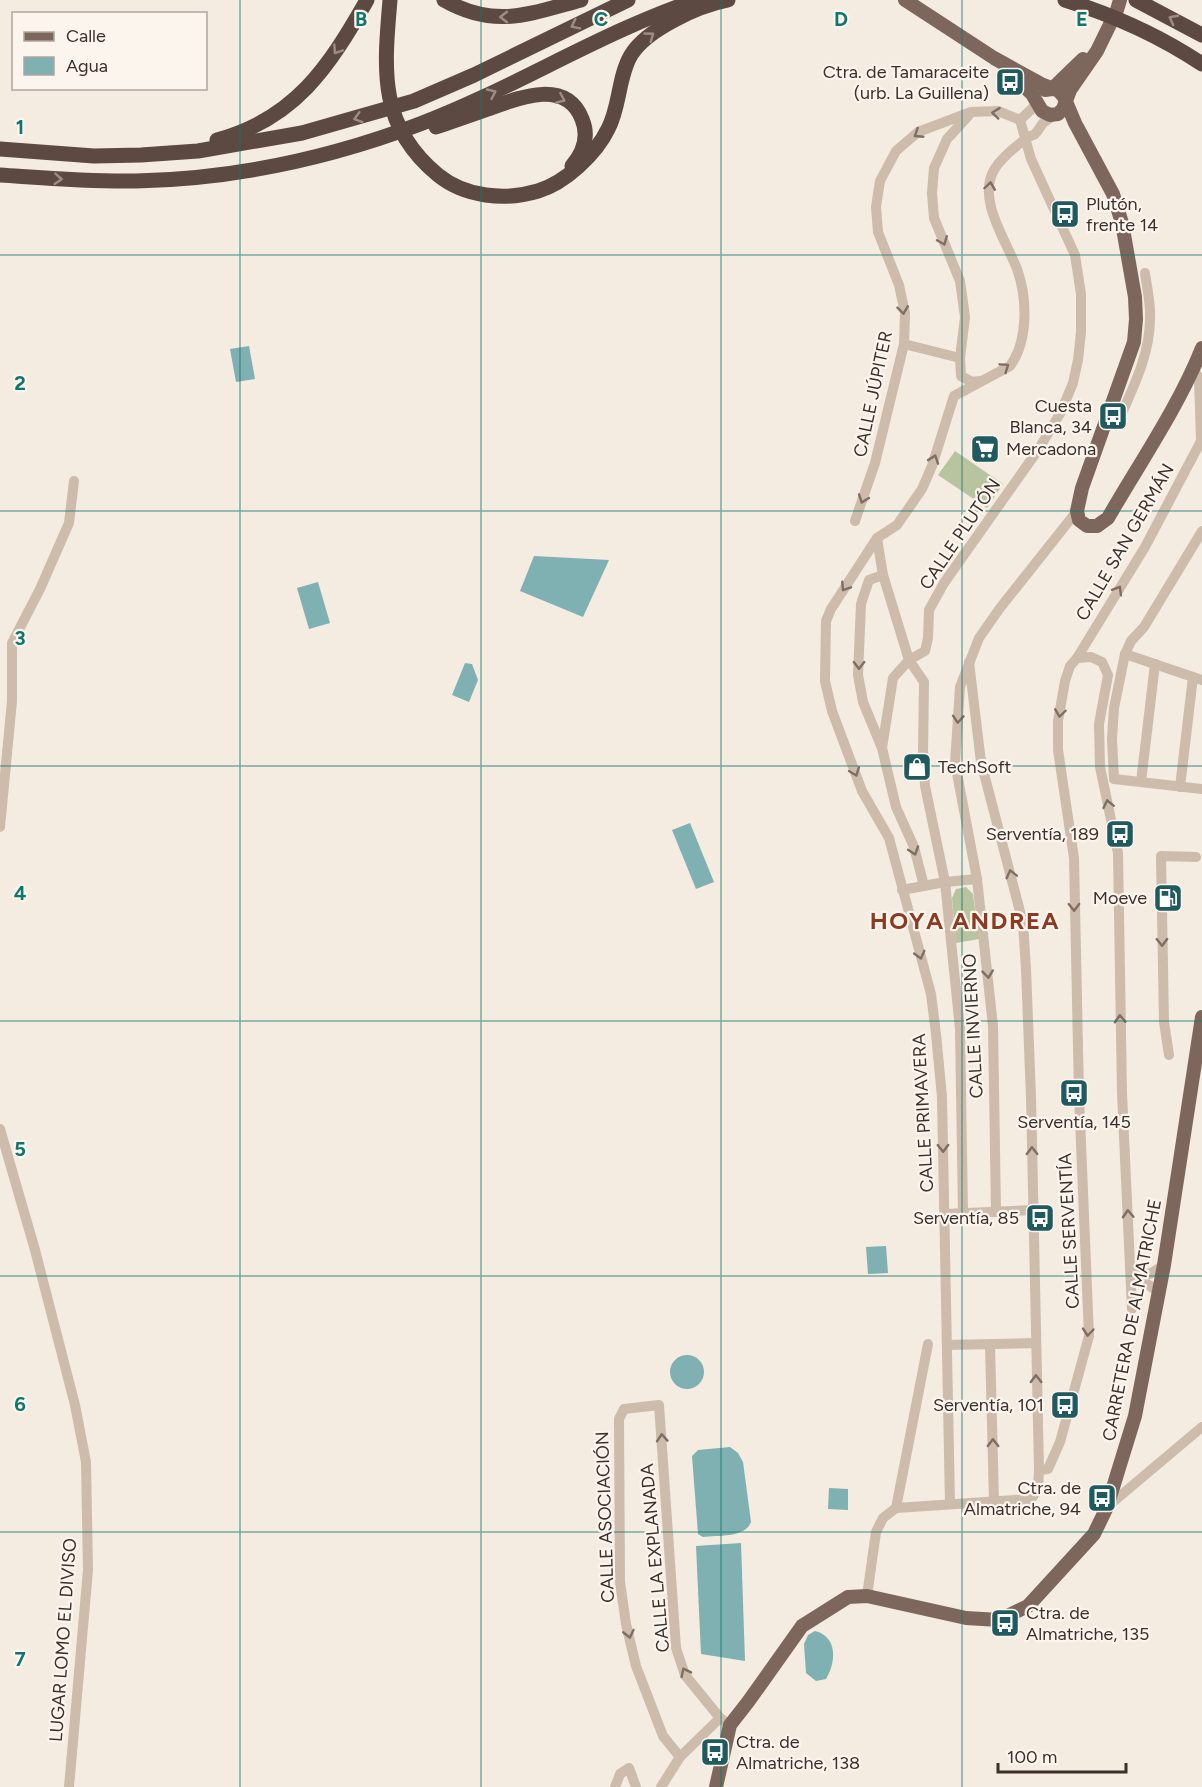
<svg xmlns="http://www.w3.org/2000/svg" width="1202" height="1787" font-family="Figtree,sans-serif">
  <rect width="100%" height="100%" fill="#f4ebe1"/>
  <!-- green -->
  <g fill="#b8c4a0">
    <path d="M 955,451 L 1003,484 L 987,508 L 938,475 Z"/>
    <path d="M 966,887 L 973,894 L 979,939 L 956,943 L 952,898 L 956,889 Z"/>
  </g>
  <!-- water -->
  <g fill="#7fb0b2">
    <path d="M 249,346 L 255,379 L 236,382 L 230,349 Z"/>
    <path d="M 534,556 L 609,560 L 583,617 L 520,591 Z"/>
    <path d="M 318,582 L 330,623 L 309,629 L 297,588 Z"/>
    <path d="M 465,663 L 472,664 L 478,680 L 469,702 L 452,695 Z"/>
    <path d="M 690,823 L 714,882 L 696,889 L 672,830 Z"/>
    <path d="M 886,1246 L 888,1273 L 868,1274 L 866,1247 Z"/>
    <circle cx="687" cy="1372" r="17"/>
    <path d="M 730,1447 L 738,1453 L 743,1462 L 751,1522 C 745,1538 718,1535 703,1537 L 698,1534 L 692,1456 L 698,1450 Z"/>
    <path d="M 829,1488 L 848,1489 L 848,1510 L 828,1509 Z"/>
    <path d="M 741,1543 L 745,1661 L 701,1654 L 696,1546 Z"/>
    <path d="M 815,1631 C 838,1637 836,1662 826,1679 L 816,1681 L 806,1673 L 804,1644 L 808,1635 Z"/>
  </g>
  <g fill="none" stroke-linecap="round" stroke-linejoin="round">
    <!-- minor -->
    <g stroke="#cdbbac" stroke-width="10">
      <path d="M 969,115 L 947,139 L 934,168 L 932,193 L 934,218 L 960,281 L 965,317 L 960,358 L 961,376 L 972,382 L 980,381"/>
      <path d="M 1020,120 L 1038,103"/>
      <path d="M 904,344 L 960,358"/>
      <path d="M 1104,428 L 1118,422 C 1132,390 1150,355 1150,319 C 1151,304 1147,288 1145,273"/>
      <path d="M 855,521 L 875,463 L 904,344 L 905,313 L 899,285 L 878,232 L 876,207 L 880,181 L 896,151 L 918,132 L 971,112 L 998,111 L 1020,120"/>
      <path d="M 1202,531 L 1144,627 L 1131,641 L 1125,654 L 1114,708 L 1112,739 L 1114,779 L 1202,789"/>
      <path d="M 877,538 L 883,575 L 909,660 L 924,682 L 923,752 L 925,786 L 945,882 L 960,1029 L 963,1213"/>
      <path d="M 883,575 L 869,580 L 861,604 L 858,675 L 863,702 L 882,748 L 896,807 L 914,847 L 924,886"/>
      <path d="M 1125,654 L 1202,680"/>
      <path d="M 1077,658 L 1091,657 L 1102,662 L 1108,675 L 1099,724 L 1100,767 L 1118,853 L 1122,1093 L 1132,1309"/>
      <path d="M 969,662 L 981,762 L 1023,923 L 1026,969 L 1031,1097 L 1039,1470 L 1048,1469 L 1060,1442 L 1089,1336 L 1079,1095 L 1074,858 L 1058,750 L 1058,721 L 1065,681 L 1070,666 L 1077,658 L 1145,547 L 1201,441 L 1199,378 L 1193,369"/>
      <path d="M 882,748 L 893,678 L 909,660 L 925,651 L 928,638 L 929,610 L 944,583 L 1038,450 L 1061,412 L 1073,383 L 1078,360 L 1081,332 L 1081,294 L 1075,255 L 1031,159 L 1020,120"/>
      <path d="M 1141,782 L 1155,664"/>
      <path d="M 1180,787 L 1193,677"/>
      <path d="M 0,827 L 12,701 L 12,643 L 40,589 L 69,523 L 74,481"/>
      <path d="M 902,890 L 945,882 L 977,879"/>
      <path d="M 1169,1055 L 1164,1022 L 1161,856 L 1196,857"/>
      <path d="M 0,1129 L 35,1250 L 75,1405 L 86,1462 L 88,1570 L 69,1787"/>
      <path d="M 996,1212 L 993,1026 L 977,879 L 955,763 L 960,687 L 979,638 L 1000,608 L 1077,511"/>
      <path d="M 945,1214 L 1033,1210"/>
      <path d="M 1131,1272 L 1150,1274 L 1164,1265"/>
      <path d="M 1131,1273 L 1159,1292"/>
      <path d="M 947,1345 L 1036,1343"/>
      <path d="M 990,1345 L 994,1502"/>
      <path d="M 950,1504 L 942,1097 L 936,1034 L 931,994 L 889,838 L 862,791 L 832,711 L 825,681 L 826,621 L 831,609 L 877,538 L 897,525 L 922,489 L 932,466 L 954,396 L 1010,366 C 1029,340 1027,297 1017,269 C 1006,240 977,200 994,170 C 1001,158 1016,146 1027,138 C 1029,136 1032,136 1035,134 C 1038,131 1040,127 1043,123 C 1047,120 1051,118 1054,115"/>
      <path d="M 1107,1507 L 1202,1427"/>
      <path d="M 896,1508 L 928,1344"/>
      <path d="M 867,1596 L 876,1532 L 883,1518 L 896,1508 L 1031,1499 L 1038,1490 L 1039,1470"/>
      <path d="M 680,1757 L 663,1736 L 636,1666 L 626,1624 L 620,1582 L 619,1419 L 624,1409 L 659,1405 L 676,1648 L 685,1675 L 720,1718 L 730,1725"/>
      <path d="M 615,1787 L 620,1774 L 629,1768 L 636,1787"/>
      <path d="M 661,1787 L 680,1757 L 720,1718"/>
    </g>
    <!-- major -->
    <g stroke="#7d675c" stroke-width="14">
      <path d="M 905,0 L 994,58 L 1041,84 L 1059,91 L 1064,97 L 1075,123 L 1113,194 L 1122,223 L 1135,297 L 1136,319 L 1134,342 L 1082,488 L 1077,511 L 1079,520 L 1087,526 L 1097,526 L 1108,518 C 1139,464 1179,406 1202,348"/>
      <path d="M 1011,74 L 1032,94 L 1042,111 L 1050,115 L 1058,114 L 1063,109 L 1070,90 L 1097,51 L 1117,10 L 1120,0"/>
      <path d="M 1045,90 L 1052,89 L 1083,59"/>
      <path d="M 716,1787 L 730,1725 L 748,1702 L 802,1626 L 848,1597 L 867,1596 L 966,1618 L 999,1620 L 1028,1606 L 1094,1534 L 1107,1507 L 1135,1416 L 1164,1265 L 1202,1017"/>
    </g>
    <!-- highway -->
    <g stroke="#5c4a42" stroke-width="15">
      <path d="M 390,0 C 384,70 378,126 438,175 C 465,197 505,201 538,191 C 565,183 596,154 608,129 C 620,107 618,77 631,55 C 647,29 698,6 728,0"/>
      <path d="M 444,0 C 495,29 529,14 581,0"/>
      <path d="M 1065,0 C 1113,15 1160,36 1202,64"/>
      <path d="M 1136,0 L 1202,35"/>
      <path d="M 436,127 C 454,121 471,115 488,109 C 518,98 566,78 582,119 C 589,136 584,152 572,166"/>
      <path d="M 217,140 C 295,119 329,67 367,0"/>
      <path d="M 0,149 L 94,156 L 141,155 L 198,151 L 302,133 L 414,101 L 474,75 L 628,0"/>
      <path d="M 0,175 C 45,178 90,182 136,181 C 232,179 330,158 420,124 C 515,88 601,32 697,0"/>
    </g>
  </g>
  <!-- one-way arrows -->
  <defs><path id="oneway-chevron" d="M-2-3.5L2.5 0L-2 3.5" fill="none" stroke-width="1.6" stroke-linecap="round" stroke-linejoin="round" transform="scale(1.5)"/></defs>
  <g stroke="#9c8e87">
    <use href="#oneway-chevron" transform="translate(504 17) rotate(180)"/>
    <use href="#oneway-chevron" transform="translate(1173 19) rotate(-152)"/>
    <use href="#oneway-chevron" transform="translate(575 25) rotate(154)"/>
    <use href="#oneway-chevron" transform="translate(650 36) rotate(-36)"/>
    <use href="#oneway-chevron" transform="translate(337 50) rotate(124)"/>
    <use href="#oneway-chevron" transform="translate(492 93) rotate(-25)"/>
    <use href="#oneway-chevron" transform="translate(561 99) rotate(23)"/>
    <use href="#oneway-chevron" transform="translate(358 118) rotate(164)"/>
    <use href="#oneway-chevron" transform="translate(58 179) rotate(4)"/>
  </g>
  <g stroke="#7d6f65">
    <use href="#oneway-chevron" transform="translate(996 113) rotate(-173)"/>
    <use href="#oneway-chevron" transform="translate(918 134) rotate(147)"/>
    <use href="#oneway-chevron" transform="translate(990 186) rotate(-82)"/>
    <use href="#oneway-chevron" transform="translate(943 241) rotate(68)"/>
    <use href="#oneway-chevron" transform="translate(903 310) rotate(83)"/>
    <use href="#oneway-chevron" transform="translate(1005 367) rotate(-34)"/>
    <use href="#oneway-chevron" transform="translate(934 459) rotate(-71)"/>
    <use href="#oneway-chevron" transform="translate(863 499) rotate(110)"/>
    <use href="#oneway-chevron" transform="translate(845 587) rotate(123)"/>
    <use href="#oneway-chevron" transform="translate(1118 590) rotate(-59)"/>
    <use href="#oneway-chevron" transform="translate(859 665) rotate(91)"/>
    <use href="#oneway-chevron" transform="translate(1060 713) rotate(98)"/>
    <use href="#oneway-chevron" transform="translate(958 719) rotate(94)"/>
    <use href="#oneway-chevron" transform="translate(855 772) rotate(70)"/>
    <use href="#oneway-chevron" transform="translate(1108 804) rotate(-102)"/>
    <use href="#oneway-chevron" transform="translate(914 851) rotate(72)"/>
    <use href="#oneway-chevron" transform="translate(1011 874) rotate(-104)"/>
    <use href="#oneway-chevron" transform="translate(1074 907) rotate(89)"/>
    <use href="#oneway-chevron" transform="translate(1162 942) rotate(89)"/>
    <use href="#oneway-chevron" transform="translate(920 955) rotate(75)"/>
    <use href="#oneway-chevron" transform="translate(988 974) rotate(84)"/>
    <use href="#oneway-chevron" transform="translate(1120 1019) rotate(-92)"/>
    <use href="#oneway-chevron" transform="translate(943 1148) rotate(89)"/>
    <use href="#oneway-chevron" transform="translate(1032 1151) rotate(-91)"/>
    <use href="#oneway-chevron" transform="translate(1128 1214) rotate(-93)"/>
    <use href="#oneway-chevron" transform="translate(1088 1332) rotate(95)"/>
    <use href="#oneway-chevron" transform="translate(1036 1379) rotate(-91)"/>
    <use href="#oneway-chevron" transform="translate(662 1438) rotate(-94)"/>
    <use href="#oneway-chevron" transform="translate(993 1443) rotate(-91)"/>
    <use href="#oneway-chevron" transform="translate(629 1634) rotate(77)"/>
    <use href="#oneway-chevron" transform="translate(685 1672) rotate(-116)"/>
  </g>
  <!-- grid -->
  <path fill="none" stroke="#0f766e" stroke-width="1.5" stroke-opacity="0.55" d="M 240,0 L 240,1787M 481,0 L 481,1787M 721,0 L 721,1787M 962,0 L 962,1787M 0,255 L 1202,255M 0,511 L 1202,511M 0,766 L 1202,766M 0,1021 L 1202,1021M 0,1276 L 1202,1276M 0,1532 L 1202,1532"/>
  <!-- icons -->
  <defs>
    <g id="bus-square" transform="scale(1.5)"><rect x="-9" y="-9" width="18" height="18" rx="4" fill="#1f5a5e" stroke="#fbf5ee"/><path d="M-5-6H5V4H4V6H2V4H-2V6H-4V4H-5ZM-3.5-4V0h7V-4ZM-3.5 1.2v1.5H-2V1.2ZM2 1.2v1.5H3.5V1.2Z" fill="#fff"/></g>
    <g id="supermarket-square" transform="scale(1.5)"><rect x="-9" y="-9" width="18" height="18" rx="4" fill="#1f5a5e" stroke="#fbf5ee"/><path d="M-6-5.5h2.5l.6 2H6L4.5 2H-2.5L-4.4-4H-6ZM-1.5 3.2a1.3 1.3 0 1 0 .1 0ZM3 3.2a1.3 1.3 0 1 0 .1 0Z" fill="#fff"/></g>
    <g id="shop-square" transform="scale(1.5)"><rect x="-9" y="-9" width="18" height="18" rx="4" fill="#1f5a5e" stroke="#fbf5ee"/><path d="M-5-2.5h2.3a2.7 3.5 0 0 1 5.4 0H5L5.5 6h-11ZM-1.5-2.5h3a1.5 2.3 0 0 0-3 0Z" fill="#fff"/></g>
    <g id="fuel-square" transform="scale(1.5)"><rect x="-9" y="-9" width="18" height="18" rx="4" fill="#1f5a5e" stroke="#fbf5ee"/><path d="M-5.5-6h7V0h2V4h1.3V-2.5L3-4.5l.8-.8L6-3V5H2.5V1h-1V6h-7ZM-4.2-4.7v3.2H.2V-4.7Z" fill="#fff"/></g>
  </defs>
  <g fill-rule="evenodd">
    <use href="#bus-square" x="1010" y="82"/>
    <use href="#bus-square" x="1065" y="214"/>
    <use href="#bus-square" x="1113" y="416"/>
    <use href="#supermarket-square" x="985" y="449"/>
    <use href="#shop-square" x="917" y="767"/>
    <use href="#bus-square" x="1120" y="834"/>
    <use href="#fuel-square" x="1168" y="898"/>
    <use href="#bus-square" x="1074" y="1093"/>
    <use href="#bus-square" x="1040" y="1218"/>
    <use href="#bus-square" x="1065" y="1405"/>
    <use href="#bus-square" x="1102" y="1498"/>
    <use href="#bus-square" x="1005" y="1623"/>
    <use href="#bus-square" x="715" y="1752"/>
  </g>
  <g text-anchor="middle" stroke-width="4.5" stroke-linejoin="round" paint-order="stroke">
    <!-- poi labels -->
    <g font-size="18" fill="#3b302b" stroke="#fbf5ee" text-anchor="end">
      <text x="989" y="78">Ctra. de Tamaraceite<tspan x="989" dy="21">(urb. La Guillena)</tspan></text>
      <text x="1086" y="210" text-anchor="start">Plutón,<tspan x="1086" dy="21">frente 14</tspan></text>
      <text x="1092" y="412">Cuesta<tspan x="1092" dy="21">Blanca, 34</tspan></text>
      <text x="1006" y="455" text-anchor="start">Mercadona</text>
      <text x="938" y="773" text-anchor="start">TechSoft</text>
      <text x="1099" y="840">Serventía, 189</text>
      <text x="1147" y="904">Moeve</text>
      <text x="1074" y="1128" text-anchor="middle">Serventía, 145</text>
      <text x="1019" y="1224">Serventía, 85</text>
      <text x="1044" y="1411">Serventía, 101</text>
      <text x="1081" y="1494">Ctra. de<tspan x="1081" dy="21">Almatriche, 94</tspan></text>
      <text x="1026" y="1619" text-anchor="start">Ctra. de<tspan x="1026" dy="21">Almatriche, 135</tspan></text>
      <text x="736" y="1748" text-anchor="start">Ctra. de<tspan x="736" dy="21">Almatriche, 138</tspan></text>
    </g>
    <!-- street labels -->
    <g font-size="18" fill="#3b302b" stroke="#fbf5ee">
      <text transform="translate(873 394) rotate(-78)" y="6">CALLE JÚPITER</text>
      <text transform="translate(960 534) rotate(-56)" y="6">CALLE PLUTÓN</text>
      <text transform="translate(1125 542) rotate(-60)" y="6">CALLE SAN GERMÁN</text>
      <text transform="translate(973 1026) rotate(-93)" y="6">CALLE INVIERNO</text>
      <text transform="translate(923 1113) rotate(-93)" y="6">CALLE PRIMAVERA</text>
      <text transform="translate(1069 1231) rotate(-93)" y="6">CALLE SERVENTÍA</text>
      <text transform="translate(1132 1320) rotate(-79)" y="6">CARRETERA DE ALMATRICHE</text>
      <text transform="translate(605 1517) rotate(-92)" y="6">CALLE ASOCIACIÓN</text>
      <text transform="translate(655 1558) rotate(-95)" y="6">CALLE LA EXPLANADA</text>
      <text transform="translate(63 1640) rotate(-86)" y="6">LUGAR LOMO EL DIVISO</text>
    </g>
    <!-- district labels -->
    <g font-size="24" font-weight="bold" letter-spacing="1.5" fill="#8c3b22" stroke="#fbf5ee">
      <text x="965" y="929">HOYA ANDREA</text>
    </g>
  </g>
  <g font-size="20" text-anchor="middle" font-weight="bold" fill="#0f766e" stroke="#fbf5ee" stroke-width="4.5" stroke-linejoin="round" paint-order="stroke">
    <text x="361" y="26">B</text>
    <text x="601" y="26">C</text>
    <text x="841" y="26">D</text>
    <text x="1082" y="26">E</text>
    <text x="20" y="134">1</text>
    <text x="20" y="390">2</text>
    <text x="20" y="645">3</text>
    <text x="20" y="900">4</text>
    <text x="20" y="1156">5</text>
    <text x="20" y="1411">6</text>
    <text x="20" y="1666">7</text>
  </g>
  <!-- legend -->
  <rect x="12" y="12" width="195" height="78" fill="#fbf5ee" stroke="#aea6a0" stroke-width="1.5"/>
  <rect x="24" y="32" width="30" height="9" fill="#7d675c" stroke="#aea6a0" stroke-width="1.5"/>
  <text x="66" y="42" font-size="18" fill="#3b302b">Calle</text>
  <rect x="24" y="57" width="30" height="18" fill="#7fb0b2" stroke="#aea6a0" stroke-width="1.5"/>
  <text x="66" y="72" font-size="18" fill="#3b302b">Agua</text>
  <!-- scale -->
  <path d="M998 1763v9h128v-9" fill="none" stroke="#3b302b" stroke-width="3"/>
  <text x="1007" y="1763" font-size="18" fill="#3b302b" stroke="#fbf5ee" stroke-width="4.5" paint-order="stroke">100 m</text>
</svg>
